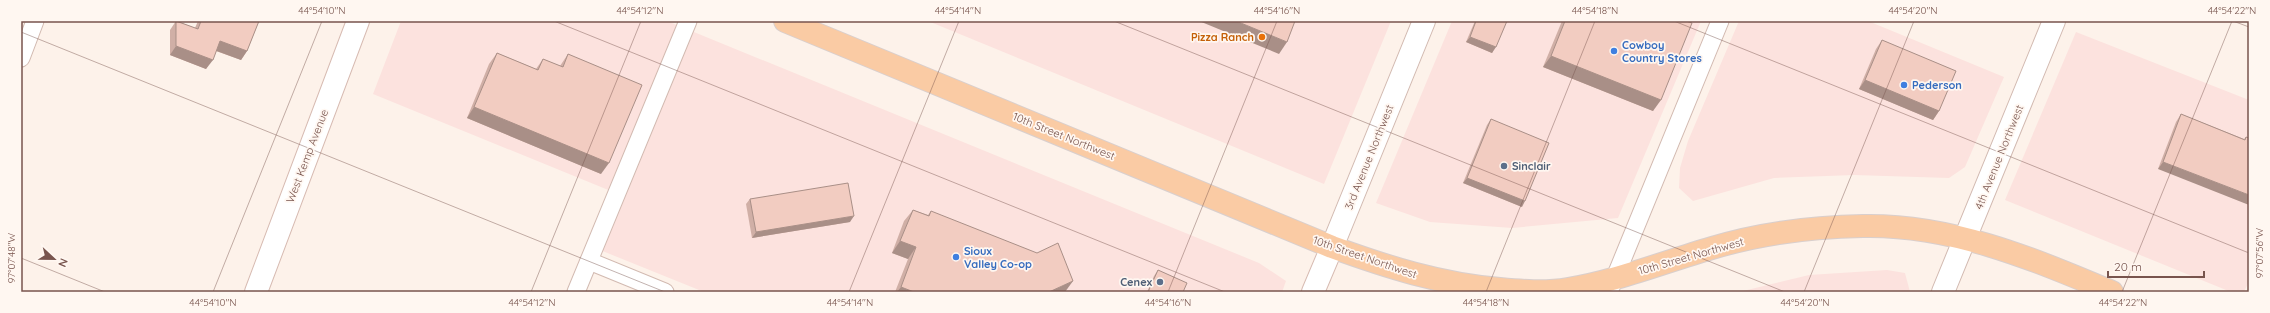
<svg xmlns="http://www.w3.org/2000/svg" width="2270" height="313" font-family="Quicksand,sans-serif">
  <rect width="100%" height="100%" fill="#fdf2ea"/>
  <!-- commercial -->
  <g fill="#fce2de">
    <path d="M 401,21 L 667,21 L 1259,263 L 1286,281 L 1282,292 L 704,292 L 600,250 L 623,196 L 373,94 Z"/>
    <path d="M 928,21 L 1391,21 L 1324,184 Z"/>
    <path d="M 1452,21 L 1701,21 L 1618,218 L 1512,228 L 1430,222 L 1376,203 Z"/>
    <path d="M 1739,21 L 1868,21 L 2004,77 L 1965,167 L 1949,178 L 1854,175 L 1774,178 L 1693,201 L 1679,188 L 1680,168 L 1688,141 Z"/>
    <path d="M 2076,32 L 2249,100 L 2249,281 L 2244,292 L 2231,292 L 2005,200 Z"/>
    <path d="M 1887,270 L 1905,273 L 1910,292 L 1739,292 L 1809,275 Z"/>
  </g>
  <g fill="none" stroke-linecap="round" stroke-linejoin="round">
    <!-- service casing -->
    <g stroke="#d2bab1" stroke-width="19">
      <g id="service">
        <path d="M 21,58 L 35,21"/>
        <path d="M 589,261 L 665,292"/>
        <path d="M 576,292 L 688,21"/>
        <path d="M 1609,292 L 1720,21"/>
      </g>
    </g>
    <!-- minor casing -->
    <g stroke="#d2bab1" stroke-width="24">
      <path id="minor" d="M 1943,292 L 2054,21"/>
    </g>
    <!-- tertiary casing -->
    <g stroke="#d2bab1" stroke-width="24">
      <path id="tertiary" d="M 1332,247 L 1424,21"/>
    </g>
    <!-- secondary casing -->
    <g stroke="#d7bbb2" stroke-width="24">
      <g id="secondary">
        <path d="M 256,292 L 358,21"/>
        <path d="M 1313,292 L 1332,247"/>
      </g>
    </g>
    <!-- primary casing -->
    <g stroke="#d9cfcd" stroke-width="24">
      <path id="primary" d="M 785,21 L 1332,247 C 1387,267 1440,284 1500,289 C 1522,291 1545,293 1568,289 C 1617,281 1664,262 1712,248 C 1761,233 1812,227 1863,226 C 1951,224 2033,259 2112,292"/>
    </g>
    <!-- service -->
    <use href="#service" stroke="#fff" stroke-width="17"/>
    <!-- minor -->
    <use href="#minor" stroke="#fff" stroke-width="22"/>
    <!-- tertiary -->
    <use href="#tertiary" stroke="#fff" stroke-width="22"/>
    <!-- secondary -->
    <use href="#secondary" stroke="#fff" stroke-width="22"/>
    <!-- primary -->
    <use href="#primary" stroke="#facba4" stroke-width="22"/>
  </g>
  <!-- wall -->
  <g fill="#d0afa6">
    <path d="M 176,21 L 177,21 L 195,28 L 198,21 L 259,21 L 247,51 L 241,60 L 216,51 L 206,69 L 170,55 L 170,30 Z"/>
    <path d="M 1475,21 L 1507,21 L 1492,53 L 1466,42 Z"/>
    <path d="M 1562,21 L 1686,21 L 1653,111 L 1543,67 Z"/>
    <path d="M 1882,40 L 1939,111 L 1933,120 L 1859,89 L 1876,49 Z"/>
    <path d="M 497,53 L 536,69 L 543,59 L 560,66 L 568,54 L 601,174 L 467,118 L 489,64 Z"/>
    <path d="M 2181,114 L 2244,139 L 2246,137 L 2249,138 L 2158,169 L 2176,122 Z"/>
    <path d="M 1491,119 L 1522,207 L 1463,183 L 1487,125 Z"/>
    <path d="M 750,199 L 850,222 L 752,238 L 746,204 Z"/>
    <path d="M 913,210 L 928,215 L 931,211 L 1065,292 L 895,292 L 908,259 L 892,253 L 904,221 Z"/>
    <path d="M 1158,270 L 1183,292 L 1147,292 L 1154,276 Z"/>
  </g>
  <!-- shaded-wall -->
  <g fill="#a98f87">
    <path d="M 1199,21 L 1236,21 L 1287,42 L 1279,54 Z"/>
    <path d="M 1470,37 L 1496,47 L 1492,53 L 1466,42 Z"/>
    <path d="M 220,41 L 247,51 L 241,60 L 214,50 Z"/>
    <path d="M 176,46 L 213,60 L 206,69 L 170,55 Z"/>
    <path d="M 1551,56 L 1661,100 L 1653,111 L 1543,67 Z"/>
    <path d="M 1865,80 L 1939,111 L 1933,120 L 1859,89 Z"/>
    <path d="M 474,107 L 609,163 L 601,174 L 467,118 Z"/>
    <path d="M 2163,162 L 2249,195 L 2249,205 L 2158,169 Z"/>
    <path d="M 1467,178 L 1525,201 L 1522,207 L 1463,183 Z"/>
    <path d="M 854,216 L 850,222 L 752,238 L 756,232 Z"/>
    <path d="M 900,241 L 916,247 L 908,259 L 892,253 Z"/>
    <path d="M 1073,281 L 1065,292 L 1049,292 Z"/>
    <path d="M 901,287 L 914,292 L 897,292 Z"/>
  </g>
  <!-- building -->
  <g fill="#f2ccc1" stroke="#a98f87">
    <path d="M 176,21 L 198,29 L 201,21 L 259,21 L 247,51 L 220,41 L 213,60 L 176,46 Z"/>
    <path d="M 1236,21 L 1295,21 L 1287,42 Z"/>
    <path d="M 1476,21 L 1507,21 L 1496,47 L 1470,37 Z"/>
    <path d="M 1565,21 L 1686,21 L 1692,23 L 1661,100 L 1551,56 Z"/>
    <path d="M 1882,40 L 1956,71 L 1939,111 L 1865,80 Z"/>
    <path d="M 497,53 L 538,70 L 543,59 L 563,67 L 568,54 L 642,85 L 609,163 L 474,107 Z"/>
    <path d="M 2181,114 L 2245,140 L 2246,137 L 2249,138 L 2249,195 L 2163,162 Z"/>
    <path d="M 1491,119 L 1549,143 L 1525,201 L 1467,178 Z"/>
    <path d="M 848,183 L 854,216 L 756,232 L 750,199 Z"/>
    <path d="M 913,210 L 929,216 L 931,211 L 1037,253 L 1058,243 L 1073,281 L 1049,292 L 914,292 L 901,287 L 916,247 L 900,241 Z"/>
    <path d="M 1158,270 L 1187,283 L 1183,292 L 1148,292 Z"/>
  </g>
  <!-- ticks -->
  <path fill="none" stroke="#78544d" stroke-width="1" stroke-opacity="0.45" d="M 554,21 L 1225,292M 1114,21 L 1785,292M 1674,21 L 2249,253M 2233,21 L 2249,27M 21,32 L 665,292M 21,258 L 105,292M 213,292 L 322,21M 531,292 L 641,21M 849,292 L 959,21M 1168,292 L 1277,21M 1486,292 L 1595,21M 1804,292 L 1914,21M 2122,292 L 2232,21"/>
  <!-- markers -->
  <circle fill="#e8710a" stroke="#fff7f1" stroke-width="1.5" cx="1262" cy="37" r="4"/>
  <g fill="#3f7fe0" stroke="#fff7f1" stroke-width="1.5">
    <circle cx="1614" cy="51" r="4"/>
    <circle cx="1904" cy="85" r="4"/>
    <circle cx="956" cy="257" r="4"/>
  </g>
  <g fill="#5c6f8a" stroke="#fff7f1" stroke-width="1.5">
    <circle cx="1504" cy="166" r="4"/>
    <circle cx="1160" cy="282" r="4"/>
  </g>
  <g text-anchor="middle" stroke-width="3.5" stroke-linejoin="round" paint-order="stroke">
    <!-- food labels -->
    <g font-size="11" font-weight="bold" fill="#c56008" stroke="#fff7f1" text-anchor="end">
      <text x="1254" y="41">Pizza Ranch</text>
    </g>
    <!-- shop labels -->
    <g font-size="11" font-weight="bold" fill="#366cbe" stroke="#fff7f1" text-anchor="start">
      <text x="1622" y="49">Cowboy<tspan x="1622" dy="13">Country Stores</tspan></text>
      <text x="1912" y="89">Pederson</text>
      <text x="964" y="255">Sioux<tspan x="964" dy="13">Valley Co-op</tspan></text>
    </g>
    <!-- street labels -->
    <g font-size="11" fill="#78544d" stroke="#fff7f1">
      <text transform="translate(1064 136) rotate(22)" y="4">10th Street Northwest</text>
      <text transform="translate(307 156) rotate(-69)" y="4">West Kemp Avenue</text>
      <text transform="translate(1369 157) rotate(-68)" y="4">3rd Avenue Northwest</text>
      <text transform="translate(1999 157) rotate(-68)" y="4">4th Avenue Northwest</text>
      <text transform="translate(1691 256) rotate(-16)" y="4">10th Street Northwest</text>
      <text transform="translate(1365 257) rotate(19)" y="4">10th Street Northwest</text>
    </g>
    <!-- service labels -->
    <g font-size="11" font-weight="bold" fill="#4e5e75" stroke="#fff7f1" text-anchor="start">
      <text x="1512" y="170">Sinclair</text>
      <text x="1152" y="286" text-anchor="end">Cenex</text>
    </g>
  </g>
  <!-- border -->
  <rect width="2270" height="313" fill="none" stroke="#fff7f1" stroke-width="44"/>
  <!-- north arrow -->
  <g transform="translate(54 259) rotate(112)" stroke="#fff7f1" stroke-width="3" paint-order="stroke">
  <path d="M0-3L7 15L0 10L-7 15Z" fill="#78544d"/>
  <text y="-6" font-size="11" font-weight="bold" text-anchor="middle" fill="#78544d">N</text>
  </g>
  <!-- scale -->
  <path d="M2108 271v6h96v-6" fill="none" stroke="#78544d" stroke-width="2"/>
  <text x="2114" y="271" font-size="12" fill="#78544d" stroke="#fff7f1" stroke-width="3" paint-order="stroke">20 m</text>
  <rect x="22" y="22" width="2226" height="269" fill="none" stroke="#78544d" stroke-width="1.5"/>
  <g font-size="10" text-anchor="middle" fill="#78544d">
    <text x="322" y="14">44°54'10"N</text>
    <text x="640" y="14">44°54'12"N</text>
    <text x="958" y="14">44°54'14"N</text>
    <text x="1277" y="14">44°54'16"N</text>
    <text x="1595" y="14">44°54'18"N</text>
    <text x="1913" y="14">44°54'20"N</text>
    <text x="2232" y="14">44°54'22"N</text>
    <text transform="translate(2259 253) rotate(-90)" y="4">97°07'56"W</text>
    <text transform="translate(11 258) rotate(-90)" y="4">97°07'48"W</text>
    <text x="213" y="306">44°54'10"N</text>
    <text x="532" y="306">44°54'12"N</text>
    <text x="850" y="306">44°54'14"N</text>
    <text x="1168" y="306">44°54'16"N</text>
    <text x="1486" y="306">44°54'18"N</text>
    <text x="1805" y="306">44°54'20"N</text>
    <text x="2123" y="306">44°54'22"N</text>
  </g>
</svg>
